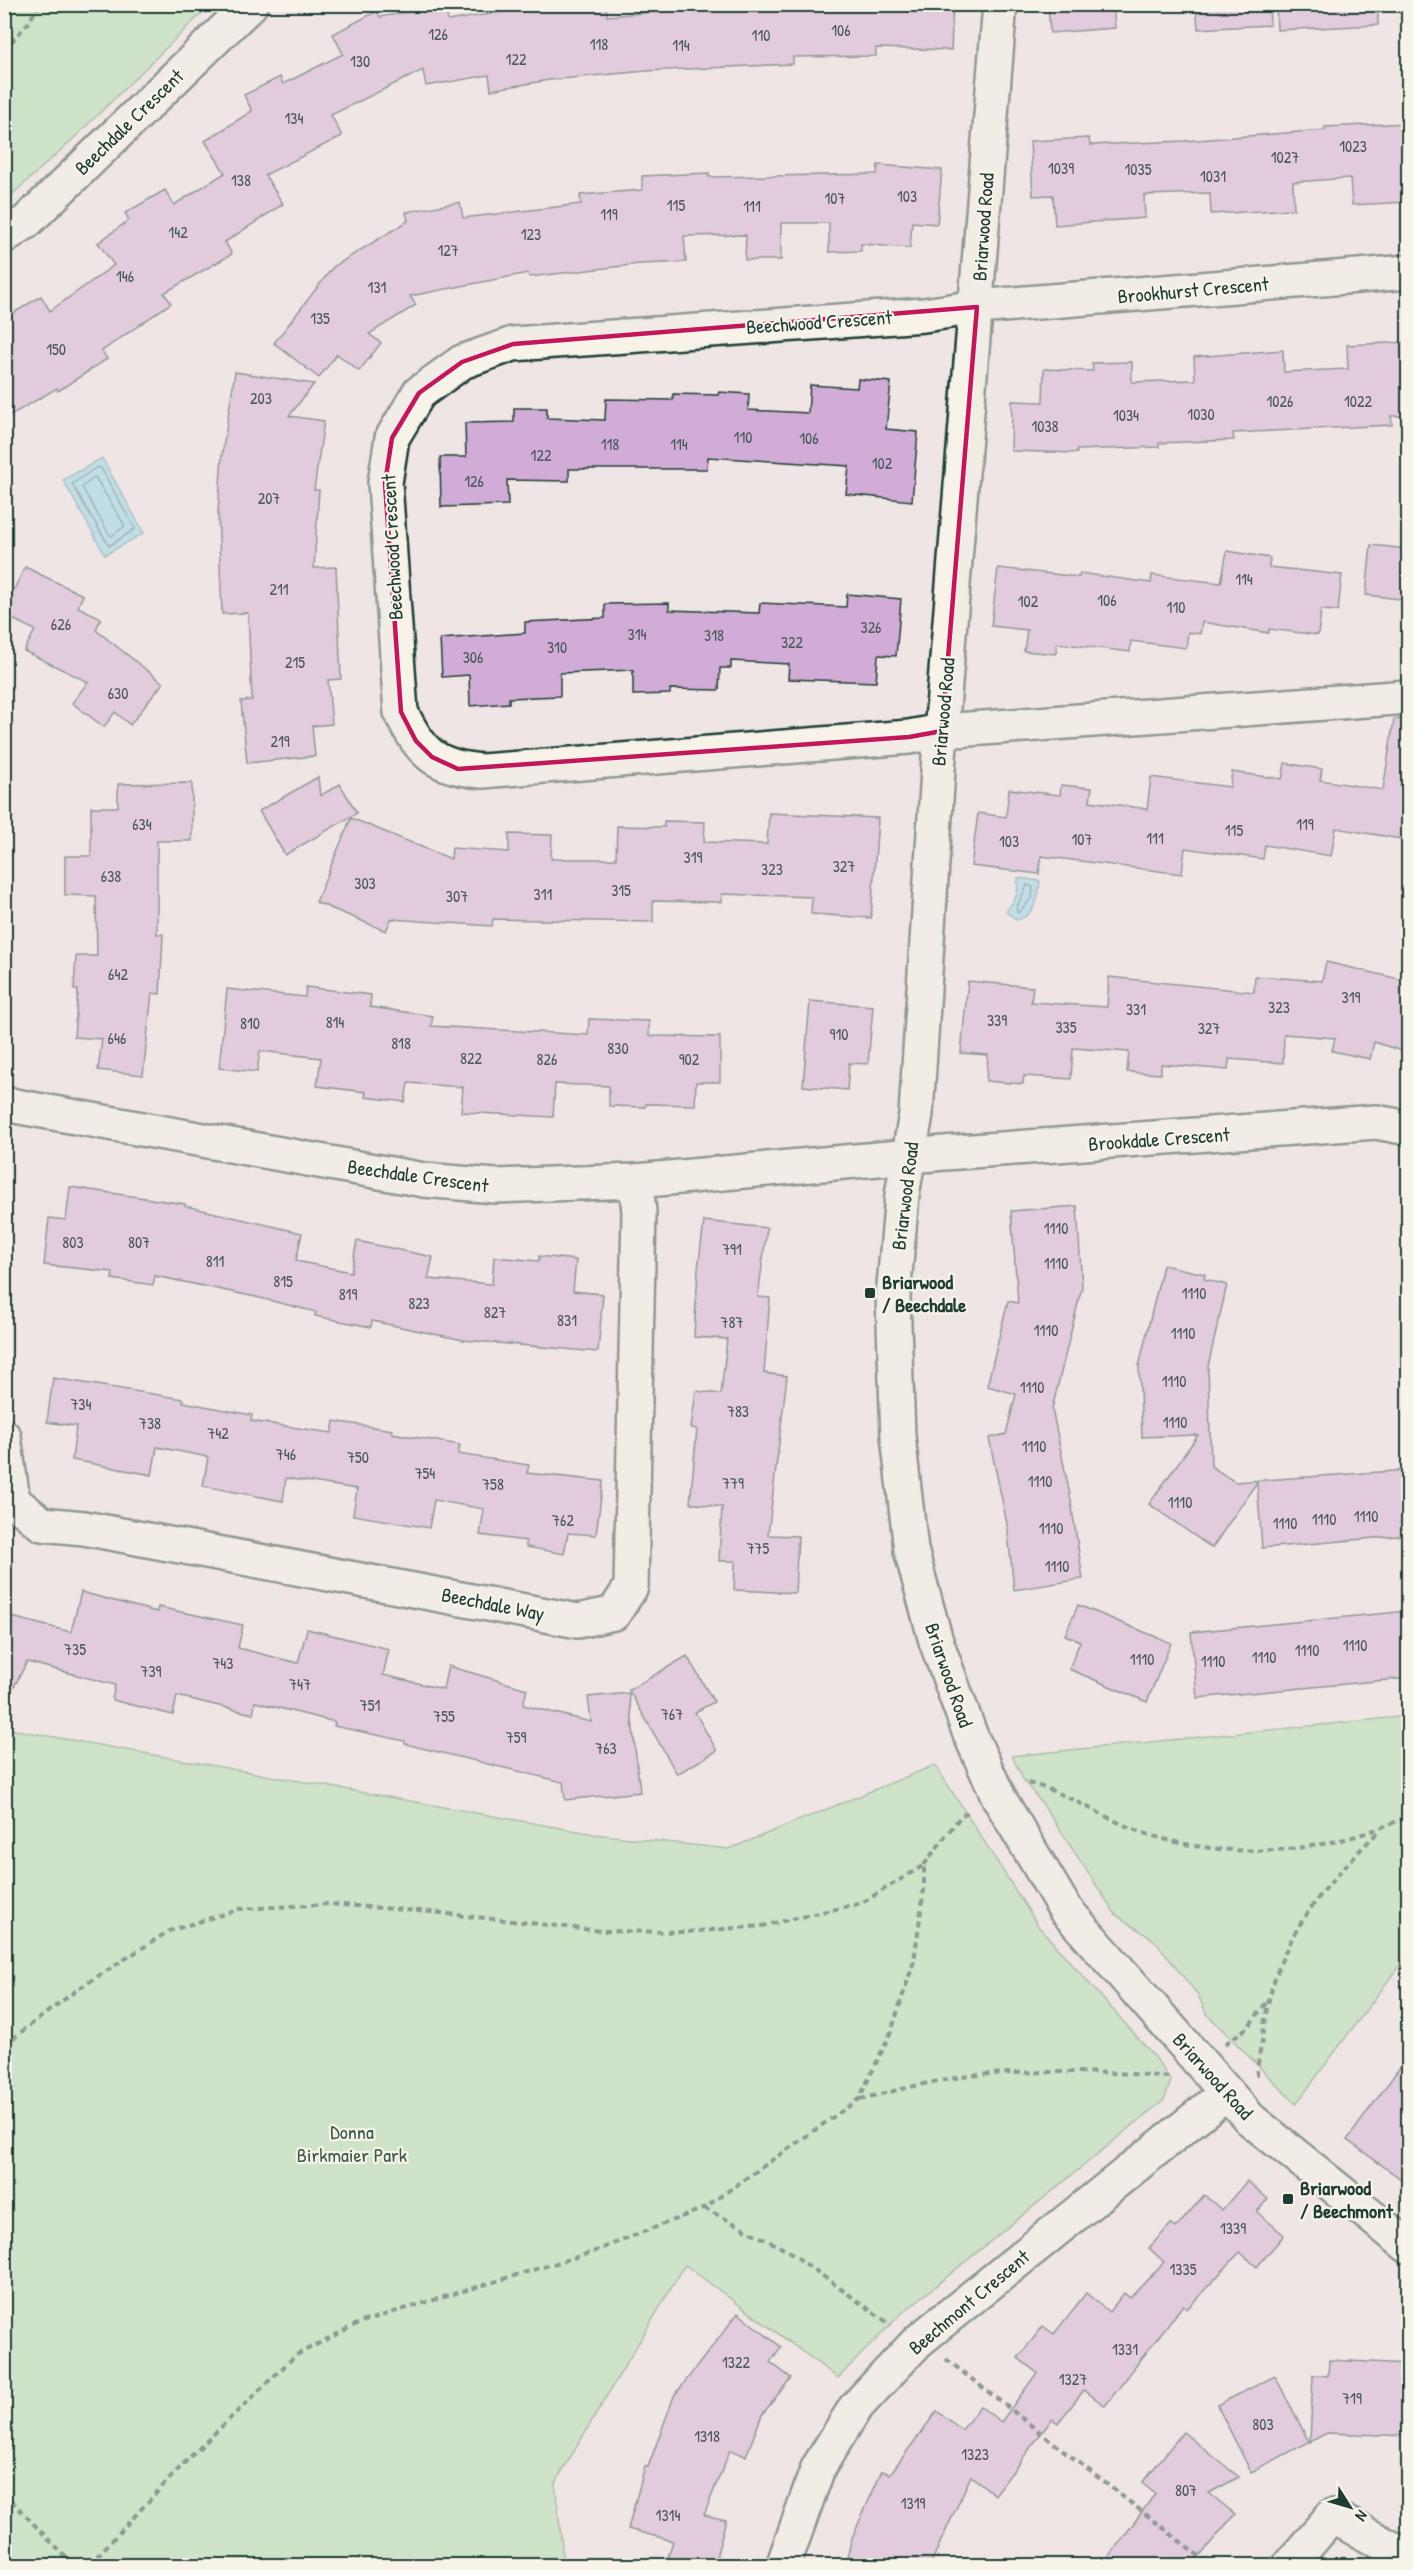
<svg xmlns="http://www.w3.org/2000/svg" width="1413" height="2570" font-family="'Patrick Hand',sans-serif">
  <rect width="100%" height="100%" fill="#efe5e4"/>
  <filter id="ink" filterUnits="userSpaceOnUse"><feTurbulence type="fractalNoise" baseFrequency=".0167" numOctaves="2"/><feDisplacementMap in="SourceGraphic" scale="12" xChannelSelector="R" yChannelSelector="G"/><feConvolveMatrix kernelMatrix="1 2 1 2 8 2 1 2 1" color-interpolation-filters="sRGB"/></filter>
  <g filter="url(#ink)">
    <!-- green -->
    <g fill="#a6dfa4" stroke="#628e6c" stroke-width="1.5">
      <path d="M 5,4 L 210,4 L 210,5 L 72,140 L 5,201 Z"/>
      <path d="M 1408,1716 L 1408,1954 L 1296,2104 L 1206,2013 L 1198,1995 L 1154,1940 L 1116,1915 L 1044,1806 L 1024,1781 L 1012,1756 Z"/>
      <path d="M 4,1728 L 594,1834 L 729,1849 L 935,1765 L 1039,1927 L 1155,2057 L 1171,2081 L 1164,2100 L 900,2315 L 838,2378 L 685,2265 L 555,2483 L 564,2565 L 5,2565 Z"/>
    </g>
    <!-- water -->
    <g fill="#89d3e9" stroke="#5f97a1" stroke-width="1.5">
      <path d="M 102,458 L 144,533 L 105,555 L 63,480 Z"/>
      <path d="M 1018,878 L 1040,881 C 1039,896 1035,916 1017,920 L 1006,912 L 1017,895 Z"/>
    </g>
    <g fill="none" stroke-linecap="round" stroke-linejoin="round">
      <!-- shore -->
      <g stroke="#49797c" stroke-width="1.5">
        <path d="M 97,467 L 101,468 L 135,529 L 109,546 L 72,484 Z"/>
        <path d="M 95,477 L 125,526 L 112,536 L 109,534 L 82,487 Z"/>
        <path d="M 1027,885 L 1033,887 L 1032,898 L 1018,913 L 1016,909 Z"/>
      </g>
    </g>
    <!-- building -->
    <g fill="#d0acd6" stroke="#1f3d34" stroke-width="1.5">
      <path d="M 513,4 L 606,4 L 607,16 L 668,11 L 668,4 L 953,4 L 951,50 L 876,48 L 876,56 L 793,57 L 793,64 L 646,71 L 549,80 L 491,90 L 489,75 L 426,86 L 423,70 L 331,115 L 342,136 L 265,175 L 283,204 L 225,242 L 232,254 L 164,293 L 171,303 L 102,351 L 107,359 L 58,391 L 57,388 L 4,419 L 4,319 L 41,296 L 50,311 L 114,265 L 98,243 L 129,220 L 125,213 L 165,190 L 174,205 L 225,173 L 205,141 L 252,111 L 244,95 L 280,77 L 283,84 L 343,54 L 333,34 L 377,11 L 380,17 L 445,5 L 448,21 L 514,10 Z"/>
      <path d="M 1048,4 L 1113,4 L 1115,28 L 1050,33 Z"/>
      <path d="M 1196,4 L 1269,4 L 1270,25 L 1198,29 Z"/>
      <path d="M 1276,4 L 1378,4 L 1378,25 L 1277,30 Z"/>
      <path d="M 1408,123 L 1408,202 L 1352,205 L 1350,178 L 1293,182 L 1294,209 L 1211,214 L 1210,193 L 1144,195 L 1145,218 L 1055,225 L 1053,195 L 1033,196 L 1030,141 L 1089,138 L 1090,145 L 1184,141 L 1325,130 L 1325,127 Z"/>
      <path d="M 878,165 L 942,170 L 937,224 L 912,222 L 910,248 L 861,244 L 861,251 L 829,252 L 829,223 L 781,223 L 781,260 L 745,260 L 746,235 L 684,236 L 686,262 L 640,264 L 529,277 L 528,273 L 410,296 L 416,305 L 369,334 L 381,343 L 359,371 L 337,354 L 319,378 L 274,343 L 333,267 L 408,221 L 406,212 L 460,202 L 463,218 L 581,204 L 580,195 L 642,190 L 642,176 L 709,173 L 709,177 L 877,174 Z"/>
      <path d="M 1408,342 L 1408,416 L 1391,416 L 1392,425 L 1233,433 L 1234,440 L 1159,443 L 1159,447 L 1077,450 L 1077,453 L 1011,451 L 1012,401 L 1043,402 L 1044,369 L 1093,371 L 1092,363 L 1132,362 L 1132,382 L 1195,380 L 1194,357 L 1283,350 L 1284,372 L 1348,369 L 1347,345 Z"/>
      <path d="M 235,372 L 314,384 L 289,416 L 324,421 L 314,490 L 319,490 L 314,568 L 336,567 L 341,679 L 328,680 L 332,724 L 312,726 L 315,756 L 247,763 L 241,701 L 252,700 L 248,613 L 222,614 L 218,513 L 222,455 Z"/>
      <path d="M 858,379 L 891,382 L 886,429 L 918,432 L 912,501 L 846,494 L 849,466 L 708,457 L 707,469 L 569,469 L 569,481 L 507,480 L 508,505 L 441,507 L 440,457 L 466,457 L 465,423 L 514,422 L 514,408 L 547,408 L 547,418 L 605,420 L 606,399 L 673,400 L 673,394 L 718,395 L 719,392 L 749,394 L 748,410 L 808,413 L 810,385 L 857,388 Z"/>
      <path d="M 1371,545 L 1408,549 L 1408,600 L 1366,595 Z"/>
      <path d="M 1227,551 L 1270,558 L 1269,567 L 1342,575 L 1338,611 L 1321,610 L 1318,635 L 1269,629 L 1269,633 L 1202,622 L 1200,634 L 1188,632 L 1186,648 L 1131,641 L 1130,652 L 1057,643 L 1056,654 L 1024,651 L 1027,630 L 991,626 L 998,568 L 1079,577 L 1080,573 L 1151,583 L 1152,575 L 1221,583 Z"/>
      <path d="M 25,567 L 83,595 L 78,607 L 101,618 L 96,630 L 163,683 L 130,725 L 115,712 L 104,727 L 72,703 L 88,682 L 24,651 L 35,630 L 4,615 L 4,610 Z"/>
      <path d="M 847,594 L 901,599 L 896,656 L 878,655 L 876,682 L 788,679 L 789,664 L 731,661 L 731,668 L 720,668 L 719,690 L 670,689 L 670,694 L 633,695 L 633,670 L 560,673 L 560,696 L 509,698 L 509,703 L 470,706 L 469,675 L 442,677 L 440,639 L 525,633 L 525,622 L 605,618 L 605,604 L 669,603 L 669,610 L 759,613 L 760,603 L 846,607 Z"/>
      <path d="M 1394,719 L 1408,720 L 1408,840 L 1336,828 L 1331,856 L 1265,845 L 1263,859 L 1185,848 L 1182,874 L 1041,856 L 1039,874 L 971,866 L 978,813 L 1006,817 L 1009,789 L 1060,795 L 1061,785 L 1092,788 L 1090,801 L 1147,809 L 1151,777 L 1230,787 L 1232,772 L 1282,779 L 1285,763 L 1322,769 L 1320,780 L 1383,790 Z"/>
      <path d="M 318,777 L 320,796 L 340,784 L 357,813 L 285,855 L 259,811 Z"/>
      <path d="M 192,783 L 192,841 L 157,841 L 157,934 L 163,934 L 160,994 L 152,993 L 143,1075 L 98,1070 L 102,1039 L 74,1037 L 78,990 L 74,990 L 76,956 L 97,956 L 96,896 L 65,895 L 65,856 L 91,856 L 91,807 L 118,807 L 118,784 Z"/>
      <path d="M 769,813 L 878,818 L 871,918 L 811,914 L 812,897 L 722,894 L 722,902 L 653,901 L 653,922 L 493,919 L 492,926 L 391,919 L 386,931 L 316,902 L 351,818 L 451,859 L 452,848 L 509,852 L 509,834 L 552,835 L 551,859 L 616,859 L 617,826 L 664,827 L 664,821 L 705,822 L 704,842 L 767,844 Z"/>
      <path d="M 1326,962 L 1408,981 L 1408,1053 L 1374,1042 L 1370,1059 L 1332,1051 L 1335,1038 L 1284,1034 L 1283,1063 L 1229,1059 L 1228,1070 L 1161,1064 L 1161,1074 L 1127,1072 L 1129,1052 L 1073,1048 L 1071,1079 L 1024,1076 L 1023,1084 L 986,1081 L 988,1055 L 961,1053 L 968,981 L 1033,987 L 1031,1002 L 1107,1007 L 1109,977 L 1254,992 L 1255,976 L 1322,981 Z"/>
      <path d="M 306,987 L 371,995 L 370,1007 L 433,1016 L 431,1026 L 588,1035 L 589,1019 L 649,1021 L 649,1036 L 720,1037 L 720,1082 L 696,1082 L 695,1105 L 646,1104 L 645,1107 L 609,1106 L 609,1086 L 555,1084 L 553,1117 L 461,1112 L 463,1087 L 408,1083 L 405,1102 L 365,1097 L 366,1092 L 317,1086 L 321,1058 L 260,1051 L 257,1072 L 219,1068 L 227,989 L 305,997 Z"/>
      <path d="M 810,1001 L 873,1006 L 868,1064 L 849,1063 L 847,1090 L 803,1086 Z"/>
      <path d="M 70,1187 L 185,1204 L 185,1206 L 302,1233 L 296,1261 L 351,1272 L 357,1241 L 433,1257 L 428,1279 L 492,1284 L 494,1257 L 539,1261 L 539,1256 L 576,1260 L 573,1291 L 603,1294 L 598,1352 L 463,1340 L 372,1321 L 371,1327 L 315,1316 L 316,1312 L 256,1297 L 155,1276 L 153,1285 L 112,1279 L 113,1272 L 44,1265 L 49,1218 L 66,1220 Z"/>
      <path d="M 1077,1206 L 1082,1287 L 1052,1409 L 1070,1495 L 1083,1579 L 1014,1590 L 1007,1524 L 989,1438 L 1006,1434 L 1016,1394 L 987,1386 L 1008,1301 L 1018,1303 L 1011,1211 Z"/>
      <path d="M 704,1221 L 767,1228 L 758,1297 L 770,1298 L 764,1373 L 787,1376 L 768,1535 L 798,1536 L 795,1593 L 734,1590 L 735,1561 L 719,1561 L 722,1507 L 690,1503 L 697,1429 L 691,1428 L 696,1391 L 721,1394 L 727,1339 L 694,1337 L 698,1269 Z"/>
      <path d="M 1163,1265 L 1205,1274 L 1204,1279 L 1227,1285 L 1208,1366 L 1211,1466 L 1235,1482 L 1408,1470 L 1408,1535 L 1262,1548 L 1257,1482 L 1212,1548 L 1149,1504 L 1198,1435 L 1142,1437 L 1139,1366 Z"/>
      <path d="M 53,1378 L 184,1399 L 183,1402 L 252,1415 L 251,1421 L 332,1433 L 334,1421 L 392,1430 L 392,1433 L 460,1445 L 458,1454 L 529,1465 L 527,1473 L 603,1481 L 596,1535 L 568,1533 L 564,1554 L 526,1547 L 526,1541 L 480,1535 L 484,1509 L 434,1500 L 429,1528 L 353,1515 L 357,1489 L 286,1478 L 283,1501 L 203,1486 L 208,1457 L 157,1447 L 152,1475 L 72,1460 L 76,1426 L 47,1422 Z"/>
      <path d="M 81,1592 L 157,1612 L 158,1607 L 243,1625 L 238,1648 L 298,1663 L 307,1629 L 389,1649 L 383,1675 L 443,1689 L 448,1666 L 527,1689 L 523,1705 L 591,1722 L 588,1697 L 629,1693 L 640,1792 L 565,1800 L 563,1782 L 405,1744 L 405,1741 L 334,1726 L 335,1722 L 255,1702 L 253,1714 L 177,1696 L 173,1715 L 112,1700 L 115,1685 L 27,1662 L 4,1706 L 4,1615 L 71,1632 Z"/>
      <path d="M 1078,1605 L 1171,1643 L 1147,1702 L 1069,1669 L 1080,1641 L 1065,1635 Z"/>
      <path d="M 1408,1611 L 1408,1678 L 1197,1698 L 1191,1632 Z"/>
      <path d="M 687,1656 L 714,1702 L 695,1712 L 717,1751 L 677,1774 L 629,1690 Z"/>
      <path d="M 1408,2056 L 1408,2184 L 1347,2140 Z"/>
      <path d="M 1247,2181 L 1268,2199 L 1257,2212 L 1284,2235 L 1257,2267 L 1240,2252 L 1187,2309 L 1183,2305 L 1105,2406 L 1084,2390 L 1058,2423 L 1052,2419 L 995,2495 L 971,2476 L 930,2565 L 845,2565 L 852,2538 L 882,2471 L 890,2474 L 937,2411 L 962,2430 L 980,2406 L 1001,2422 L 1037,2373 L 1018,2358 L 1043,2326 L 1054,2334 L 1086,2293 L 1109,2312 L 1124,2293 L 1130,2298 L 1164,2262 L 1149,2248 L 1171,2224 L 1176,2228 L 1204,2195 L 1222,2210 Z"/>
      <path d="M 738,2313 L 781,2347 L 770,2362 L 791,2378 L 762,2415 L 746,2456 L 730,2450 L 704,2515 L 726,2520 L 714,2565 L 703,2565 L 668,2557 L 673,2541 L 628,2529 L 645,2466 L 648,2467 L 674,2396 Z"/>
      <path d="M 1329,2360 L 1408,2364 L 1408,2436 L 1327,2433 L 1310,2442 L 1313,2375 L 1328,2376 Z"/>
      <path d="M 1275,2376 L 1309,2442 L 1251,2472 L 1217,2405 Z"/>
      <path d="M 1183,2432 L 1239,2477 L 1209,2493 L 1235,2514 L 1192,2565 L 1103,2565 L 1155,2494 L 1142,2483 Z"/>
    </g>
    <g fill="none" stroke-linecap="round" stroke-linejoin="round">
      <!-- street casing -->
      <g stroke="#1f3d34" stroke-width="38">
        <g id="street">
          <path d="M 4,236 L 26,222 L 251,4"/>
          <path d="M 1408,272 L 977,307 L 924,315 L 513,344 L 462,362 L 419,393 L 392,438 L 385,483 L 401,712 C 421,753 434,767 482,771 L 909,737 L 942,731 L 1408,697"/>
          <path d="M 4,1104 L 424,1180 L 495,1186 L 636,1181 L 944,1153 L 1376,1122 L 1408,1128"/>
          <path d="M 4,1437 L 13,1501 L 42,1524 L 84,1528 L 578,1621 L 614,1613 L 631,1587 L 639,1212 L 636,1181"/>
          <path d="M 783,2566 L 818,2468 L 855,2408 L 918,2341 L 1225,2094"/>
          <path d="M 1289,2566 L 1332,2516 L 1408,2557"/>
        </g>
      </g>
      <!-- secondary casing -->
      <g stroke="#1f3d34" stroke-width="38">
        <path id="secondary" d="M 1000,4 L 938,770 L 916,1114 L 902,1195 L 893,1297 L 898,1436 L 911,1550 L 936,1641 L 970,1734 L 999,1798 L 1065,1909 L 1250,2119 L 1408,2246"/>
      </g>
      <!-- path -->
      <g stroke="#1f3d34" stroke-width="4" stroke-dasharray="6 4.5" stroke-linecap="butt">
        <path d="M 4,50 L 29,22 L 39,4"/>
        <path d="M 1028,1783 C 1064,1791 1105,1819 1141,1832 C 1226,1862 1328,1855 1408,1816"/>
        <path d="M 924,1865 L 960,1817 L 970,1811"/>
        <path d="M 1225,2044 L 1248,2027 L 1266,2003"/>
        <path d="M 4,2045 L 78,1989 L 169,1931 L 240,1909 L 330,1904 L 431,1912 L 602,1931 L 686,1932 L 762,1926 L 862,1903 L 924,1865 L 924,1889 L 914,1961 L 891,2032 L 859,2099 L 704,2208 L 593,2252 L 361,2322 L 296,2355 L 189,2458 L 88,2566"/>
        <path d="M 1257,2076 C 1257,2065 1260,2052 1262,2041 C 1272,1946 1314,1896 1379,1831"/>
        <path d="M 860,2099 C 903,2089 946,2077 990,2074 C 1049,2071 1110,2071 1168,2077"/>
        <path d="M 704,2208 L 788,2251 L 891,2325"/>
        <path d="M 946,2359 L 1212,2566"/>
        <path d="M 4,2493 L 74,2566"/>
      </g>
      <!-- street -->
      <use href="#street" stroke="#f7f3e8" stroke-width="33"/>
      <!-- secondary -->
      <use href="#secondary" stroke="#f7f3e8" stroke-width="33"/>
    </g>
  </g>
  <!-- marked area -->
  <path d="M0 0H1413V2570H0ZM 977,307 L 942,731 L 909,737 L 458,769 L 432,757 L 416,741 L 401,712 L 385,483 L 392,438 L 419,393 L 462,362 L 513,344 Z" fill="#efe5e4" fill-opacity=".55" fill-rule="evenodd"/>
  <path fill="none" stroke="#c2185b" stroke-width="4.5" stroke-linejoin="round" d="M 977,307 L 942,731 L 909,737 L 458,769 L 432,757 L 416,741 L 401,712 L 385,483 L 392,438 L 419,393 L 462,362 L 513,344 Z"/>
  <!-- markers -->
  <g fill="#1f3d34" stroke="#f7f3e8" stroke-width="2">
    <rect x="864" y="1287" width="12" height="12" rx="3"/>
    <rect x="1282" y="2193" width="12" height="12" rx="3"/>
  </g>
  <g text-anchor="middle" stroke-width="4.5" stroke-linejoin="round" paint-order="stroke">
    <!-- number labels -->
    <g font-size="16" fill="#4b595c">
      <text x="841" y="36">106</text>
      <text x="438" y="40">126</text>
      <text x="761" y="41">110</text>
      <text x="599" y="50">118</text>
      <text x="681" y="51">114</text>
      <text x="516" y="65">122</text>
      <text x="360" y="67">130</text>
      <text x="294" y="124">134</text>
      <text x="1353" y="152">1023</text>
      <text x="1285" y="163">1027</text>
      <text x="1061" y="174">1039</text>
      <text x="1138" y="175">1035</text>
      <text x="1213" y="182">1031</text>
      <text x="241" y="186">138</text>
      <text x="907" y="202">103</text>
      <text x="835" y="204">107</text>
      <text x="676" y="211">115</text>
      <text x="752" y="212">111</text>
      <text x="609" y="220">119</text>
      <text x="178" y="238">142</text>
      <text x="531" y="240">123</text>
      <text x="448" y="256">127</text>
      <text x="125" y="282">146</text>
      <text x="377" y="293">131</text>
      <text x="320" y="324">135</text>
      <text x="56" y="355">150</text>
      <text x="261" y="404">203</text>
      <text x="1280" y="407">1026</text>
      <text x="1358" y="407">1022</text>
      <text x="1201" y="420">1030</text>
      <text x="1126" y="421">1034</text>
      <text x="1045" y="432">1038</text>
      <text x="743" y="443">110</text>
      <text x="809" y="444">106</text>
      <text x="610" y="450">118</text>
      <text x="679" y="450">114</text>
      <text x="541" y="461">122</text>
      <text x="882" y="469">102</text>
      <text x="474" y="487">126</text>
      <text x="269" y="504">207</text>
      <text x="1244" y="585">114</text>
      <text x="279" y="595">211</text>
      <text x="1107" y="606">106</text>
      <text x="1028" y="607">102</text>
      <text x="1176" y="613">110</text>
      <text x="61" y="630">626</text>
      <text x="871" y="633">326</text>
      <text x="637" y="640">314</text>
      <text x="714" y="641">318</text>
      <text x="792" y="648">322</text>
      <text x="557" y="653">310</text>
      <text x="473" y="663">306</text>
      <text x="295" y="668">215</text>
      <text x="118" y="699">630</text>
      <text x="280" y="747">219</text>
      <text x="142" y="830">634</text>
      <text x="1305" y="830">119</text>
      <text x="1234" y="836">115</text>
      <text x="1155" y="844">111</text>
      <text x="1082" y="845">107</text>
      <text x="1009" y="847">103</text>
      <text x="693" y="863">319</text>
      <text x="844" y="872">327</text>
      <text x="772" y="875">323</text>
      <text x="111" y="882">638</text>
      <text x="365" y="889">303</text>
      <text x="621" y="896">315</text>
      <text x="543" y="900">311</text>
      <text x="457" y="902">307</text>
      <text x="118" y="980">642</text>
      <text x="1351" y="1003">319</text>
      <text x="1279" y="1013">323</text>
      <text x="1136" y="1015">331</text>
      <text x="997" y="1026">339</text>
      <text x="335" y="1028">814</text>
      <text x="250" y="1029">810</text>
      <text x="1066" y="1033">335</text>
      <text x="1209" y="1034">327</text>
      <text x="839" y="1040">910</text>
      <text x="117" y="1044">646</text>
      <text x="401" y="1049">818</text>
      <text x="618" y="1054">830</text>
      <text x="471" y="1064">822</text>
      <text x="547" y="1065">826</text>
      <text x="689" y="1065">902</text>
      <text x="1056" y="1234">1110</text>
      <text x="73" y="1248">803</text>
      <text x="139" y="1248">807</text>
      <text x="732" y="1255">791</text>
      <text x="215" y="1267">811</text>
      <text x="1056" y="1269">1110</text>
      <text x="283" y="1287">815</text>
      <text x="1194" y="1299">1110</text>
      <text x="348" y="1300">819</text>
      <text x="419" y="1309">823</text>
      <text x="495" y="1318">827</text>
      <text x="567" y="1326">831</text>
      <text x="732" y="1328">787</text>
      <text x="1046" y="1336">1110</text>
      <text x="1183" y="1339">1110</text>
      <text x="1174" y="1387">1110</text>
      <text x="1032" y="1393">1110</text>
      <text x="81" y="1410">734</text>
      <text x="738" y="1417">783</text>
      <text x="1175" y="1428">1110</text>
      <text x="150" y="1429">738</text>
      <text x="218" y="1439">742</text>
      <text x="1034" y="1452">1110</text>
      <text x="286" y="1460">746</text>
      <text x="358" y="1463">750</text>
      <text x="425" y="1479">754</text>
      <text x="1040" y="1487">1110</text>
      <text x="733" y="1489">779</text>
      <text x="493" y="1490">758</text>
      <text x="1180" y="1508">1110</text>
      <text x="1366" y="1522">1110</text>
      <text x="1324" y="1525">1110</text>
      <text x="563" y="1526">762</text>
      <text x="1285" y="1529">1110</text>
      <text x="1051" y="1534">1110</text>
      <text x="758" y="1554">775</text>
      <text x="1057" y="1572">1110</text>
      <text x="1355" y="1651">1110</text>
      <text x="75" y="1655">735</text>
      <text x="1307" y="1656">1110</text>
      <text x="1264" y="1663">1110</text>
      <text x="1142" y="1665">1110</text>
      <text x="1213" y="1667">1110</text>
      <text x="223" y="1669">743</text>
      <text x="151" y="1677">739</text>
      <text x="300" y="1690">747</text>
      <text x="370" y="1711">751</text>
      <text x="672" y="1720">767</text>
      <text x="444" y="1722">755</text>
      <text x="516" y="1743">759</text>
      <text x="606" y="1754">763</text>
      <text x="1233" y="2234">1339</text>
      <text x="1183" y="2275">1335</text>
      <text x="1125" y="2355">1331</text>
      <text x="736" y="2368">1322</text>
      <text x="1073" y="2385">1327</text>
      <text x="1352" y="2404">719</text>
      <text x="1263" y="2430">803</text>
      <text x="707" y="2442">1318</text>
      <text x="975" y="2460">1323</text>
      <text x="1186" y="2496">807</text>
      <text x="913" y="2509">1319</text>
      <text x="668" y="2521">1314</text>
    </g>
    <!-- street labels -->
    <g font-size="20" fill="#1f3d34" stroke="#f7f3e8">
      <text transform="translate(129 122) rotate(-44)" y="7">Beechdale Crescent</text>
      <text transform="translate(983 227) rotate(-86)" y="7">Briarwood Road</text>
      <text transform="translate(1193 290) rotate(-5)" y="7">Brookhurst Crescent</text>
      <text transform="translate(819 322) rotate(-4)" y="7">Beechwood Crescent</text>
      <text transform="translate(392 547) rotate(-93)" y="7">Beechwood Crescent</text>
      <text transform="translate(943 712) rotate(-85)" y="7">Briarwood Road</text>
      <text transform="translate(1159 1139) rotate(-4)" y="7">Brookdale Crescent</text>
      <text transform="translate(418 1176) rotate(8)" y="7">Beechdale Crescent</text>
      <text transform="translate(905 1196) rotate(-83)" y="7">Briarwood Road</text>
      <text transform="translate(493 1604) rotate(11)" y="7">Beechdale Way</text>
      <text transform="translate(949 1675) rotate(71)" y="7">Briarwood Road</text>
      <text transform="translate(1213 2076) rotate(48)" y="7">Briarwood Road</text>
      <text transform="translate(969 2302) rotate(-40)" y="7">Beechmont Crescent</text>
    </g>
    <!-- poi labels -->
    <g font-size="20" font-weight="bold" fill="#1f3d34" stroke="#f7f3e8" text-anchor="start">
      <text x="882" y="1289">Briarwood<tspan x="882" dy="23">/ Beechdale</tspan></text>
      <text x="1300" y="2195">Briarwood<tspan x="1300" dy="23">/ Beechmont</tspan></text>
    </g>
    <!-- park labels -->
    <g font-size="20" fill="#3a5d4a" stroke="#f7f3e8">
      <text x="352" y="2139">Donna<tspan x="352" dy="23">Birkmaier Park</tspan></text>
    </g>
  </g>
  <!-- margin -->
  <rect width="1413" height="2570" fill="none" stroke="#f7f3e8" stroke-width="24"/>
  <rect x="12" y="12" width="1389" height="2546" fill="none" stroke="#1f3d34" stroke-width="2" filter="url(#ink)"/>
  <!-- north arrow -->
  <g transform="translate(1350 2507) rotate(127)" stroke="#f7f3e8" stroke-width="4.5" paint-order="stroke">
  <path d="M0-4.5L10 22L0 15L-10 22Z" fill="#1f3d34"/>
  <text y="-9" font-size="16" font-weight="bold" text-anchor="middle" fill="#1f3d34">N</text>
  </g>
</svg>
